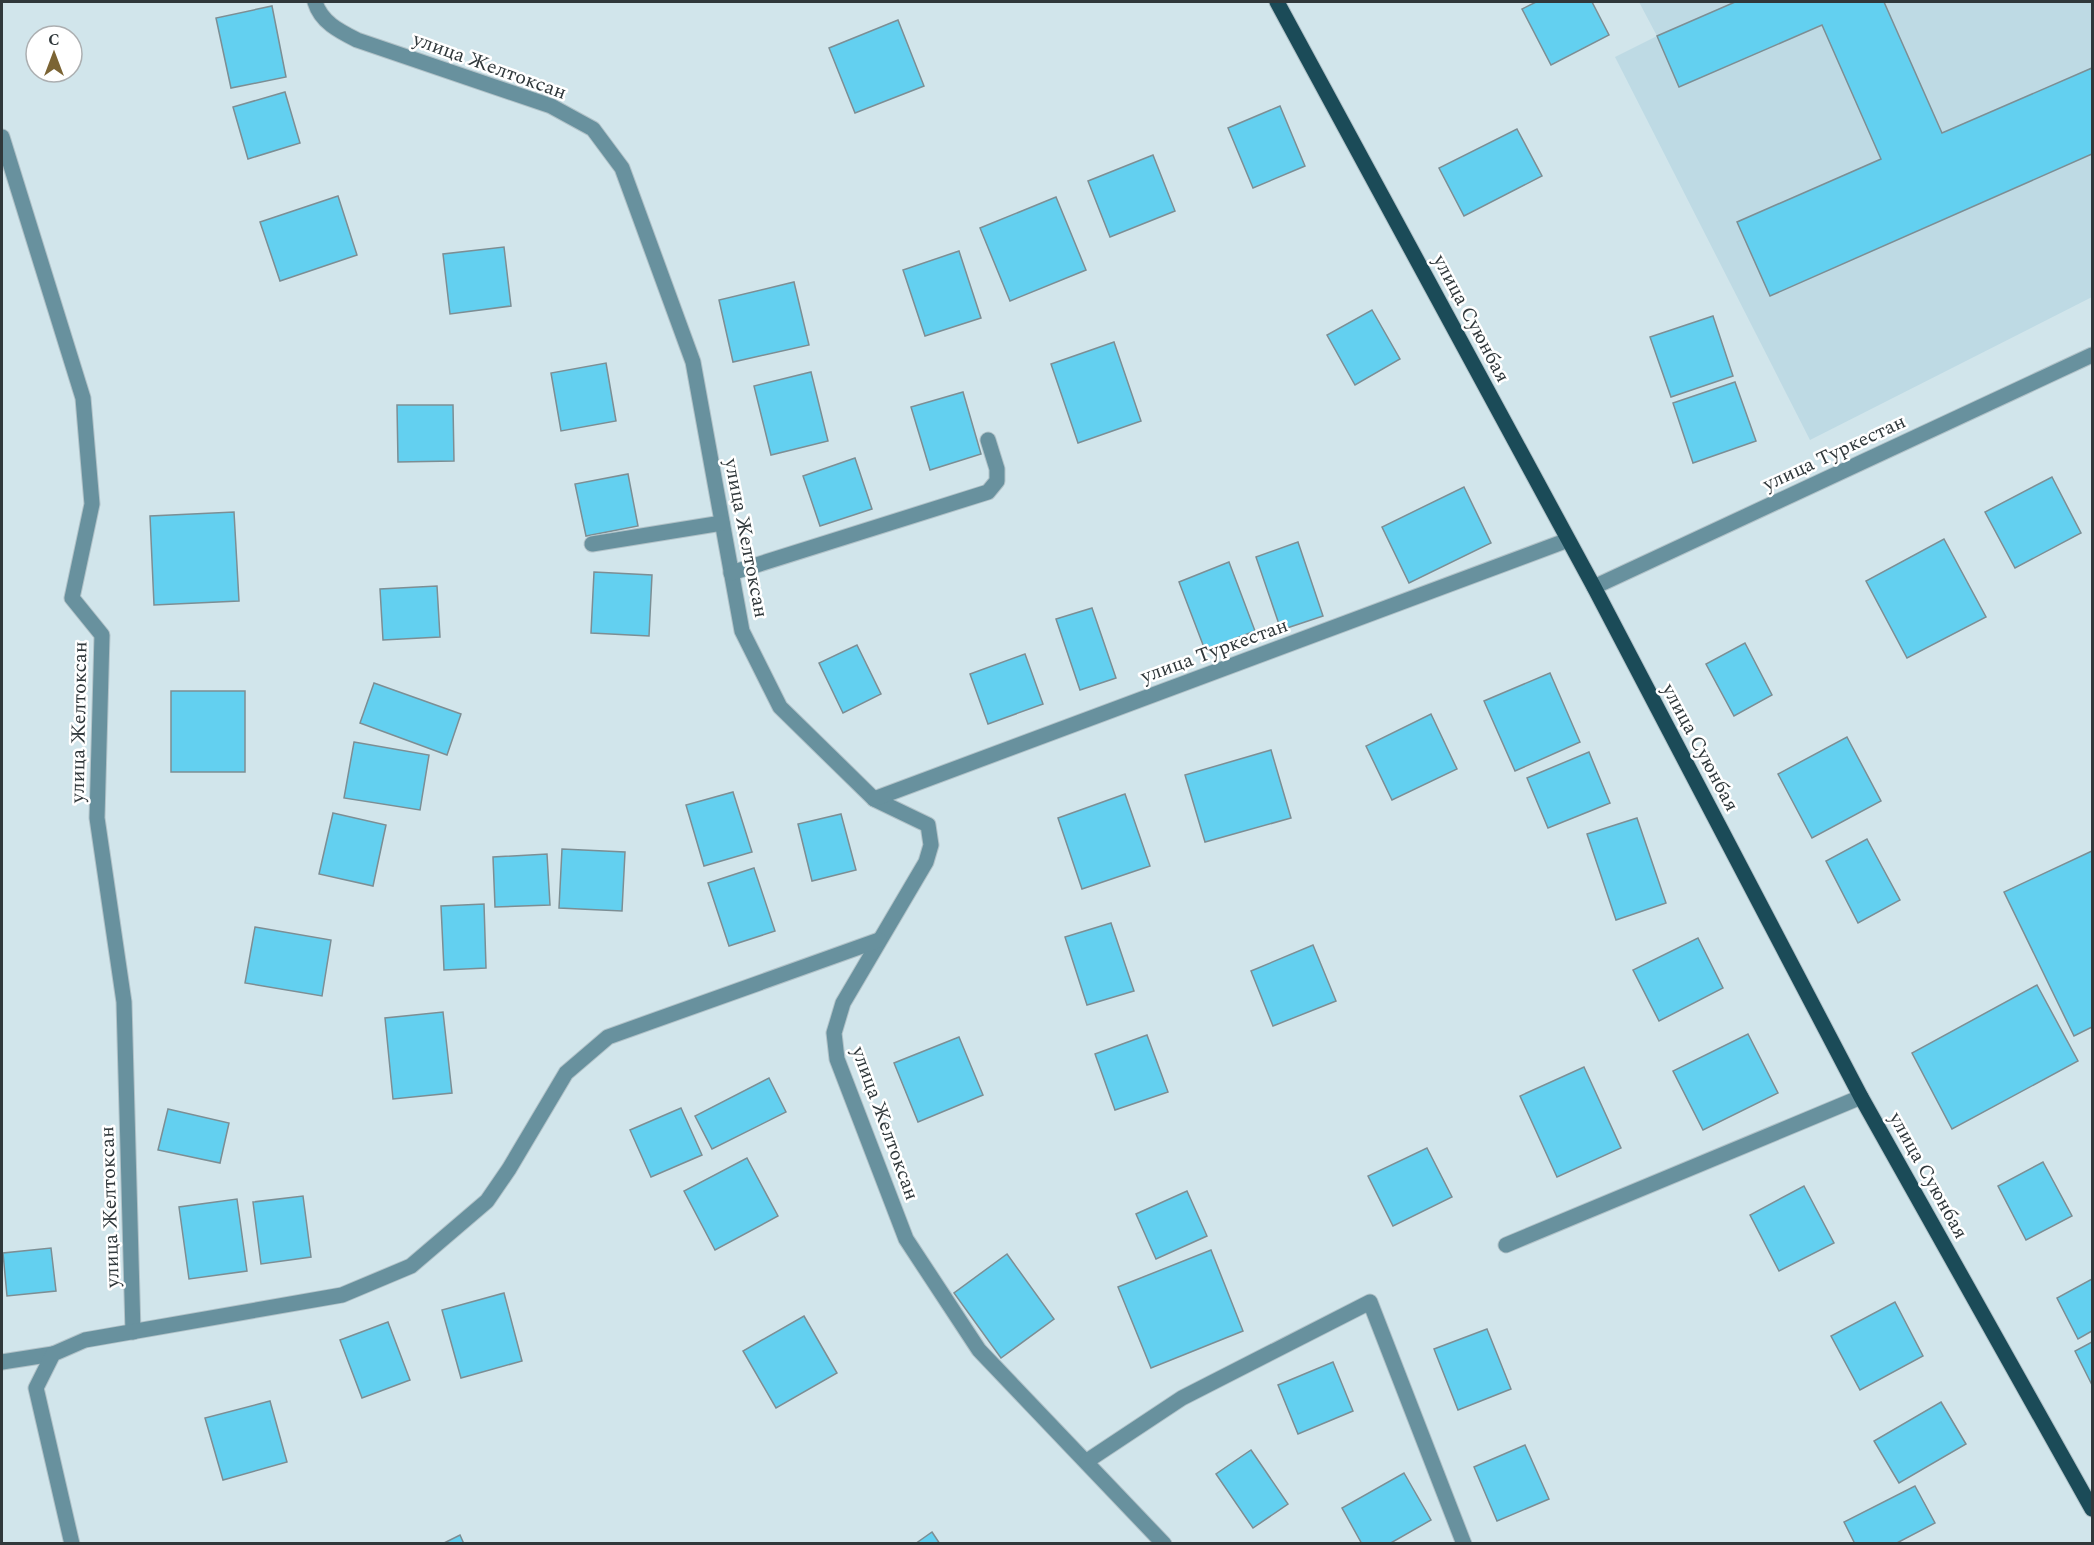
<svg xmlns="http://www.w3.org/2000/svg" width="2094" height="1545" font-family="Spectral,serif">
  <rect width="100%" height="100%" fill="#d1e5eb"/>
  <!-- built -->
  <path fill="#bedae4" d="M 1639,2 L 2092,2 L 2092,297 L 1810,440 L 1615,57 L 1657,36 Z"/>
  <!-- building -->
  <g fill="#63d0f0" stroke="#7c8e94" stroke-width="1.5">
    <path d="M 1536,2 L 1592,2 L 1609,35 L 1551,65 L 1522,9 Z"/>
    <path d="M 1735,2 L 1884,2 L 1942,133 L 2092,68 L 2092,154 L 1770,296 L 1737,222 L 1881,159 L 1822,25 L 1679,87 L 1657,36 Z"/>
    <path d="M 272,6 L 286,77 L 231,88 L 216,18 Z"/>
    <path d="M 898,20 L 924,86 L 855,113 L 829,48 Z"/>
    <path d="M 285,92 L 300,143 L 248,159 L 233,107 Z"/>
    <path d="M 1280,106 L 1305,166 L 1253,188 L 1228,128 Z"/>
    <path d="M 1517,129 L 1542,176 L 1464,216 L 1439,168 Z"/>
    <path d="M 1153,155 L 1175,211 L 1110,237 L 1088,181 Z"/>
    <path d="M 338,196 L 357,255 L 280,281 L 260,222 Z"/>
    <path d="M 1056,197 L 1086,270 L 1010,301 L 980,228 Z"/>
    <path d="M 504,247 L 511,306 L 450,314 L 443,254 Z"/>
    <path d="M 959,251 L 981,318 L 925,336 L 903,270 Z"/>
    <path d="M 794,282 L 809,345 L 733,362 L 719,300 Z"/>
    <path d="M 1372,310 L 1400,359 L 1355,385 L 1327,335 Z"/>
    <path d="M 1713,316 L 1733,376 L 1671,397 L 1650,337 Z"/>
    <path d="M 1114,342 L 1141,421 L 1078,443 L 1051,364 Z"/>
    <path d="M 606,363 L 616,421 L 561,431 L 551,373 Z"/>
    <path d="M 811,372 L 828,441 L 771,455 L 754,386 Z"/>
    <path d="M 1735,382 L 1756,441 L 1693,463 L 1673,403 Z"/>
    <path d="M 963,392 L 981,454 L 930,470 L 911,407 Z"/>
    <path d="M 397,405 L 453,405 L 454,461 L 398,462 Z"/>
    <path d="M 855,458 L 872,509 L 820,526 L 803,476 Z"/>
    <path d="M 628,474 L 638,526 L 586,536 L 575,484 Z"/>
    <path d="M 2052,477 L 2081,533 L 2015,568 L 1985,512 Z"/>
    <path d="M 1464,487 L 1491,543 L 1409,583 L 1382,527 Z"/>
    <path d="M 234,512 L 239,601 L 154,605 L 150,516 Z"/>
    <path d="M 1944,539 L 1986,617 L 1907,658 L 1866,581 Z"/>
    <path d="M 1298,542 L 1323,616 L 1281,630 L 1256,557 Z"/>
    <path d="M 1229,562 L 1255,631 L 1205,650 L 1179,582 Z"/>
    <path d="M 594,572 L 652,575 L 649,636 L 591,633 Z"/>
    <path d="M 437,586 L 440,637 L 383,640 L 380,589 Z"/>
    <path d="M 1092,608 L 1116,678 L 1080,690 L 1056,619 Z"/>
    <path d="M 1745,643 L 1772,695 L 1734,716 L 1706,664 Z"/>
    <path d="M 857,645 L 881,694 L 843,713 L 819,663 Z"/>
    <path d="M 1025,654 L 1043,704 L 988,724 L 970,674 Z"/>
    <path d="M 1550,673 L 1580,742 L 1515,771 L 1484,701 Z"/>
    <path d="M 374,683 L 461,714 L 447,755 L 360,723 Z"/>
    <rect x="171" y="691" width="74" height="81"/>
    <path d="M 1431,714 L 1457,769 L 1392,800 L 1366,746 Z"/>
    <path d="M 1847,737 L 1881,801 L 1812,838 L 1778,774 Z"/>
    <path d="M 354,742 L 429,755 L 420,810 L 344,798 Z"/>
    <path d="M 1271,750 L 1291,818 L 1205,842 L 1185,775 Z"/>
    <path d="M 1589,752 L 1610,803 L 1548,828 L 1527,778 Z"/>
    <path d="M 733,792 L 752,852 L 704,866 L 686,805 Z"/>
    <path d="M 1125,794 L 1150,866 L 1082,889 L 1058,818 Z"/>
    <path d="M 333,813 L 386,825 L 373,886 L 319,874 Z"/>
    <path d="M 841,814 L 856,870 L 812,881 L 798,824 Z"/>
    <path d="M 1637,818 L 1666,903 L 1616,920 L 1587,834 Z"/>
    <path d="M 1867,839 L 1900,900 L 1858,923 L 1826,861 Z"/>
    <path d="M 562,849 L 625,852 L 622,911 L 559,908 Z"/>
    <path d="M 2092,851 L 2092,1027 L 2074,1036 L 2004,892 Z"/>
    <path d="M 547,854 L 550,905 L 495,907 L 493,857 Z"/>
    <path d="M 754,868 L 775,931 L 729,946 L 708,883 Z"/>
    <path d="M 484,904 L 486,968 L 444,970 L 441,906 Z"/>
    <path d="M 1111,923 L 1134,991 L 1087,1005 L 1065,937 Z"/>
    <path d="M 255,927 L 331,940 L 322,996 L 245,983 Z"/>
    <path d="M 1698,938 L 1723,988 L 1659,1021 L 1633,970 Z"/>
    <path d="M 1313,945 L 1336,1001 L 1273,1026 L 1251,971 Z"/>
    <path d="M 2037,985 L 2078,1061 L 1952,1129 L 1912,1053 Z"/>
    <path d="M 443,1012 L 452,1093 L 393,1099 L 385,1018 Z"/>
    <path d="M 1748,1034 L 1778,1093 L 1703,1130 L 1673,1071 Z"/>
    <path d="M 1147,1035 L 1168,1092 L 1115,1110 L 1095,1054 Z"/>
    <path d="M 959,1037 L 983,1095 L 918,1122 L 894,1063 Z"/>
    <path d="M 1584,1067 L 1621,1148 L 1557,1177 L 1520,1096 Z"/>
    <path d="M 769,1078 L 786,1112 L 712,1149 L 695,1116 Z"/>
    <path d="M 681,1108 L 702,1155 L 651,1177 L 630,1130 Z"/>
    <path d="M 168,1109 L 229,1123 L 220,1163 L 158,1150 Z"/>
    <path d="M 1427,1148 L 1452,1197 L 1393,1226 L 1368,1176 Z"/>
    <path d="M 747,1158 L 778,1216 L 715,1250 L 684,1191 Z"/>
    <path d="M 2043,1162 L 2072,1216 L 2026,1240 L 1998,1186 Z"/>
    <path d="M 1804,1186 L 1834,1243 L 1779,1271 L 1750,1215 Z"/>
    <path d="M 1187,1191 L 1207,1236 L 1156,1259 L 1136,1214 Z"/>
    <path d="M 303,1196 L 311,1257 L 261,1264 L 253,1202 Z"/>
    <path d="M 237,1199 L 247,1271 L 189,1279 L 179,1207 Z"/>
    <path d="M 51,1248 L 56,1291 L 7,1296 L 3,1253 Z"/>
    <path d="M 1211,1250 L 1243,1331 L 1151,1368 L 1118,1287 Z"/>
    <path d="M 1007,1254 L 1054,1319 L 1001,1358 L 954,1293 Z"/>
    <path d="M 2092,1279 L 2092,1331 L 2078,1339 L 2057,1298 Z"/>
    <path d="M 504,1293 L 522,1361 L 461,1378 L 442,1310 Z"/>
    <path d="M 1895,1302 L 1923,1356 L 1860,1390 L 1831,1336 Z"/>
    <path d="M 804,1316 L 837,1373 L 776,1408 L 743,1351 Z"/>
    <path d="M 388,1322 L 410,1380 L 362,1398 L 340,1340 Z"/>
    <path d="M 1487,1329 L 1511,1389 L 1458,1410 L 1434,1349 Z"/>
    <path d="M 2092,1342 L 2092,1385 L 2075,1351 Z"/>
    <path d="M 1333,1362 L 1353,1411 L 1298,1434 L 1278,1385 Z"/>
    <path d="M 270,1401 L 287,1462 L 223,1480 L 205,1418 Z"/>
    <path d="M 1941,1402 L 1966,1444 L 1899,1483 L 1874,1441 Z"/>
    <path d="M 1525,1445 L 1549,1499 L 1497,1521 L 1474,1467 Z"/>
    <path d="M 1251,1450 L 1288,1504 L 1253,1528 L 1216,1474 Z"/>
    <path d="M 1404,1473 L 1431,1520 L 1389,1544 L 1362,1544 L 1342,1508 Z"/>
    <path d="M 1915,1486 L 1935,1523 L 1895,1544 L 1855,1544 L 1844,1522 Z"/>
    <path d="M 932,1532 L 940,1544 L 915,1544 Z"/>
    <path d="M 460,1535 L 464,1544 L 442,1544 Z"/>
  </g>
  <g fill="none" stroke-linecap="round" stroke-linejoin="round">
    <!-- minor casing -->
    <g stroke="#b1c2c8" stroke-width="17">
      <g id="minor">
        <path d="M 315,2 C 321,22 339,31 357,40 L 551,106 L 593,129 L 622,168 L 693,362 L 742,631 L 780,707 L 874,799 L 928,825 L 931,845 L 926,862 L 843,1003 L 834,1033 L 837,1059 L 906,1239 L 979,1350 L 1164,1544"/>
        <path d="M 2,137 L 83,398 L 92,504 L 72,598 L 102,635 L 97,818 L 124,1002 L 133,1332"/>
        <path d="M 592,544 L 722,523"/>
        <path d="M 731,573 L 988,492 L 997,481 L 997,469 L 988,440"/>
        <path d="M 1594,587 L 2092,355"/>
        <path d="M 874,799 L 1568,540"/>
        <path d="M 1506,1245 L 1861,1097"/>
        <path d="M 2,1362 L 53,1354"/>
        <path d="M 1087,1461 L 1182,1398 L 1370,1302 L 1464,1544"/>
        <path d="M 72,1544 L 36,1388 L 53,1354 L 85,1340 L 342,1295 L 411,1266 L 487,1201 L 509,1169 L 566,1073 L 608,1037 L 879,940"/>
      </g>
    </g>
    <!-- major casing -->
    <g stroke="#b1c2c8" stroke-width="17">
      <path id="major" d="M 1277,2 L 1594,587 L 1861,1097 L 2092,1509"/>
    </g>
    <!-- minor -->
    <use href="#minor" stroke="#68919e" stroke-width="15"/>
    <!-- major -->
    <use href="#major" stroke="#1b4b58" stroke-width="15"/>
  </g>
  <g text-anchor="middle" stroke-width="5" stroke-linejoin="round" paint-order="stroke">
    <!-- street labels -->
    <g font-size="20" fill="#30383b" stroke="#fff">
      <text transform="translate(490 65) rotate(20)" y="7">улица Желтоксан</text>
      <text transform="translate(1472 318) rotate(62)" y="7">улица Суюнбая</text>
      <text transform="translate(1834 452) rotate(-25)" y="7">улица Туркестан</text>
      <text transform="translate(747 538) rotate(79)" y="7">улица Желтоксан</text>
      <text transform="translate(1214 650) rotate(-20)" y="7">улица Туркестан</text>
      <text transform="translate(78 722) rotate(-89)" y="7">улица Желтоксан</text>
      <text transform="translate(1701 747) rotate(62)" y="7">улица Суюнбая</text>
      <text transform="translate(886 1123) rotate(70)" y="7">улица Желтоксан</text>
      <text transform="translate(1929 1175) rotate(61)" y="7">улица Суюнбая</text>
      <text transform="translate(109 1207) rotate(-92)" y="7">улица Желтоксан</text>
    </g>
  </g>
  <!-- border -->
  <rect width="2094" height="1545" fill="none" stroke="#30383b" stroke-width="6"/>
  <!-- north arrow -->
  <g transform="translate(54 54)"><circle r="28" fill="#ffffff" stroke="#acafb1" stroke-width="1.5"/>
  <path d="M0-4.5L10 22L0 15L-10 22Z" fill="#7b6434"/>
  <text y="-9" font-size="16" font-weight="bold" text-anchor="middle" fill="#30383b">С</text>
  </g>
</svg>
